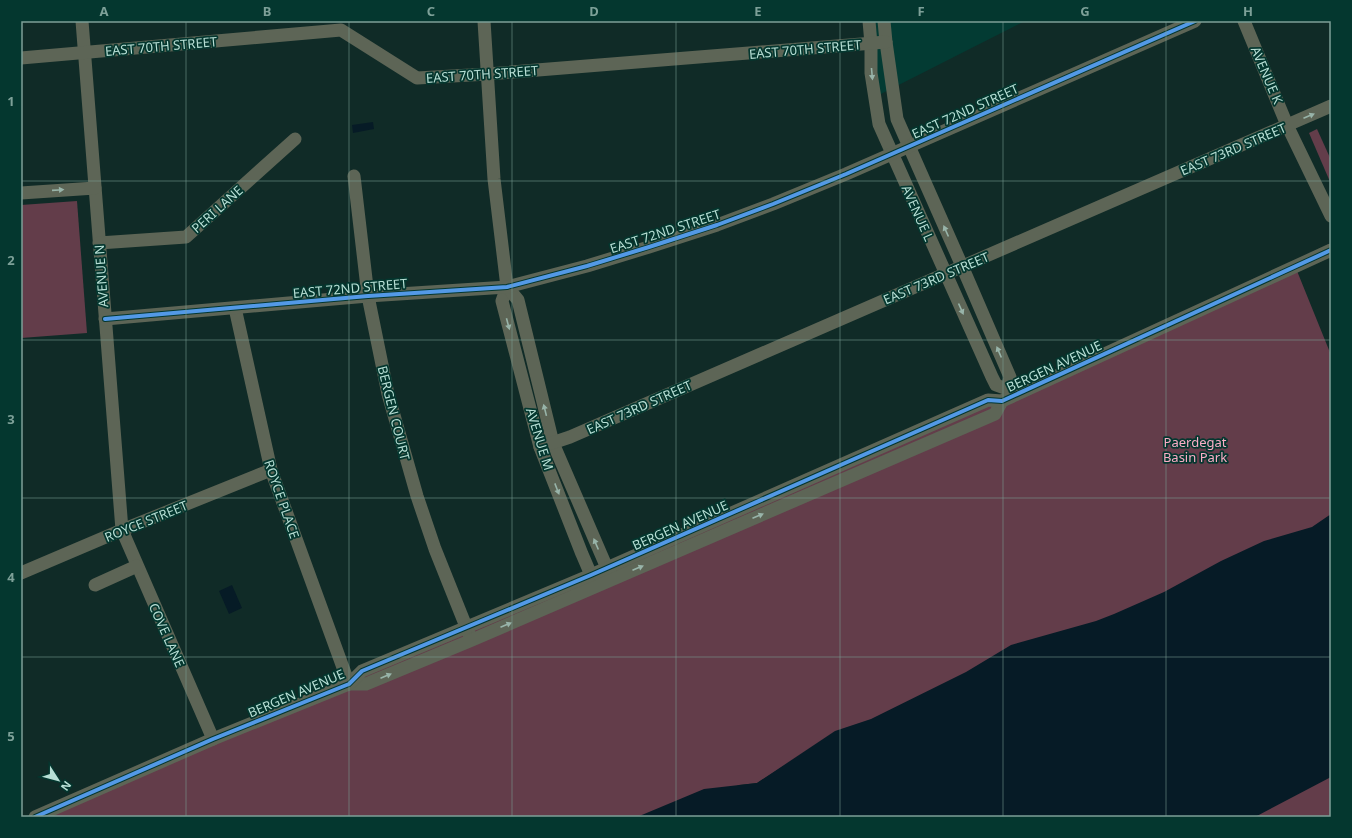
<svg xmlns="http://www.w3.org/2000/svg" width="1352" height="838" font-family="'Noto Sans',sans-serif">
  <rect width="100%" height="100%" fill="#102b27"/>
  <!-- built -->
  <path fill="#033b33" d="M 871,21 L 1025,21 L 875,97 Z"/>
  <!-- green -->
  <g fill="#633d4a">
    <path d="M 1317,129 L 1331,160 L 1331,184 L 1309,133 Z"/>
    <path d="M 77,201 L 87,333 L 21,338 L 21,205 Z"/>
    <path d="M 1295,266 L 1331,355 L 1331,531 L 782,767 L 757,783 L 739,785 L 664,817 L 35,817 Z"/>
    <path d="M 1331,775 L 1331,817 L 1234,817 Z"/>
  </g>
  <!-- water -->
  <g fill="#061b26">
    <path d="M 373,122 L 374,129 L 353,133 L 352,125 Z"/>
    <path d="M 1331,514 L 1331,777 L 1255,817 L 637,817 L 704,789 L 757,783 L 835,731 L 871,719 L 966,672 L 1011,645 L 1096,621 L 1114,614 L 1164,592 L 1221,561 L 1264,541 L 1312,527 Z"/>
    <path d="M 232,585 L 242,608 L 229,614 L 219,591 Z"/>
  </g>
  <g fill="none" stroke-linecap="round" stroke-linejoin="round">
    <!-- minor -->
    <g stroke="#5d6556" stroke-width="13">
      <path d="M 82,21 L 122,530 L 213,739"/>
      <path d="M 484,21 L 494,179 L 507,287 L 502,301 L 540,447 L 582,554 L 594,582"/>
      <path d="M 869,21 L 871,44 L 871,73 L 879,124 L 992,377 L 996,385 L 1007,389"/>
      <path d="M 884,21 L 886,42 L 897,119 L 962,266 L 1010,377 L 1007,389 L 1011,397"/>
      <path d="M 1244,21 L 1287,125 L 1331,216"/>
      <path d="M 21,58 L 341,30 L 417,78 L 488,74 L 886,42"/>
      <path d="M 354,176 L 368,296 L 388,394 L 417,496 L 435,549 L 469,634"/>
      <path d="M 21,193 L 95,188"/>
      <path d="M 99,243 L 186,237 L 295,139"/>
      <path d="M 507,287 L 518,300 L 553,443 L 610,575"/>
      <path d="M 235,308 L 271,470 L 349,684"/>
      <path d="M 105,319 L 368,296 L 507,287 L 587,266 L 649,247 L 717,225 L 773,204 L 846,174 L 1195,21"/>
      <path d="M 540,447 L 570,437 L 1331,106"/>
      <path d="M 21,573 L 122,530 L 271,470"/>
      <path d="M 95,585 L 137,566"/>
      <path d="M 349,684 L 366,684 L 472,640 L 995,414 L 1002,401"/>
      <path d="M 35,817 L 213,739 L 349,684 L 362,671 L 591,575 L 988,400 L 1002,401 L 1331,250"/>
    </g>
    <!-- cycleway casing -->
    <g stroke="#04372f" stroke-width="6">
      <g id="cycleway">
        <path d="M 105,319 L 368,296 L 507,287 L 587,266 L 649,247 L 717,225 L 773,204 L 846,174 L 1195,21"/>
        <path d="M 35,817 L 213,739 L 349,684 L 362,671 L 591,575 L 988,400 L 1002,401 L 1331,250"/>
      </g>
    </g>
    <!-- cycleway -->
    <use href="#cycleway" stroke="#5399e6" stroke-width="4"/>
  </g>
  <!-- one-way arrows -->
  <defs><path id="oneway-solid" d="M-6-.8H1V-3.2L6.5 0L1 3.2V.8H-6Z"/></defs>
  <g fill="#98b4a9">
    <use href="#oneway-solid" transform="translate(872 74) rotate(85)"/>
    <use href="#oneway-solid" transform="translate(1309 116) rotate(-23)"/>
    <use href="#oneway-solid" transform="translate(58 190) rotate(-4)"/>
    <use href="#oneway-solid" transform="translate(946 231) rotate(-114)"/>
    <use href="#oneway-solid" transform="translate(961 309) rotate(66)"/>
    <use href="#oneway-solid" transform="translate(508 324) rotate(75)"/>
    <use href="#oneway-solid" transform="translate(999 352) rotate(-113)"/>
    <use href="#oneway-solid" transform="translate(545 410) rotate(-104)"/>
    <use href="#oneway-solid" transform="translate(557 489) rotate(69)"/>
    <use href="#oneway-solid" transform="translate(758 516) rotate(-23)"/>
    <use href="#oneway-solid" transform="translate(596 544) rotate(-113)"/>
    <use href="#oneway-solid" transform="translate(638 568) rotate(-23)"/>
    <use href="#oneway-solid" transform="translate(506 625) rotate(-23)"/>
    <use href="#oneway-solid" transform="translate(386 676) rotate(-23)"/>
  </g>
  <!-- grid -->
  <path fill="none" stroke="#7da098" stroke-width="1" stroke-opacity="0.55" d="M 186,21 L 186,817M 349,21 L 349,817M 512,21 L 512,817M 676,21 L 676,817M 840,21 L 840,817M 1003,21 L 1003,817M 1166,21 L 1166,817M 21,181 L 1331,181M 21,340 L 1331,340M 21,498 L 1331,498M 21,657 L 1331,657"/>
  <g text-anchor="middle" stroke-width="3.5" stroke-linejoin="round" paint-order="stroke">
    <!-- street labels -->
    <g font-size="13" fill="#b7dfd5" stroke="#04372f">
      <text transform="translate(161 46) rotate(-5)" y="5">EAST 70TH STREET</text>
      <text transform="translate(805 49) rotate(-5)" y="5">EAST 70TH STREET</text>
      <text transform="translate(482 74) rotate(-4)" y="5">EAST 70TH STREET</text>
      <text transform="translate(1267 75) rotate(67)" y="5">AVENUE K</text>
      <text transform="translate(965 111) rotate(-24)" y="5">EAST 72ND STREET</text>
      <text transform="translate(1233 149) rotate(-23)" y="5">EAST 73RD STREET</text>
      <text transform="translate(217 209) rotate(-42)" y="5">PERI LANE</text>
      <text transform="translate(918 213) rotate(66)" y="5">AVENUE L</text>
      <text transform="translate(665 231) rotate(-18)" y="5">EAST 72ND STREET</text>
      <text transform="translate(101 276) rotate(-94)" y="5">AVENUE N</text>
      <text transform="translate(936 278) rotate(-23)" y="5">EAST 73RD STREET</text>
      <text transform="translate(350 288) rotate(-5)" y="5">EAST 72ND STREET</text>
      <text transform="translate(1054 366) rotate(-25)" y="5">BERGEN AVENUE</text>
      <text transform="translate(639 407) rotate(-24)" y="5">EAST 73RD STREET</text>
      <text transform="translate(394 413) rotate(76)" y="5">BERGEN COURT</text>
      <text transform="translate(540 439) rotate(73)" y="5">AVENUE M</text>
      <text transform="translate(282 499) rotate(71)" y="5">ROYCE PLACE</text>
      <text transform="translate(146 521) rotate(-22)" y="5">ROYCE STREET</text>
      <text transform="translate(680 525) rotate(-24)" y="5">BERGEN AVENUE</text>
      <text transform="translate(167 635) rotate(66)" y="5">COVE LANE</text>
      <text transform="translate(296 693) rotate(-23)" y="5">BERGEN AVENUE</text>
    </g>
    <!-- park labels -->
    <g font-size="13" fill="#fbadc6" stroke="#04372f">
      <text x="1195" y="447">Paerdegat<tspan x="1195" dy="15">Basin Park</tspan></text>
    </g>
  </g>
  <!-- border -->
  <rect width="1352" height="838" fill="none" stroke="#04372f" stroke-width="44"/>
  <!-- north arrow -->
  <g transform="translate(58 780) rotate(126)" stroke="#04372f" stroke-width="3" paint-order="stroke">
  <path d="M0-3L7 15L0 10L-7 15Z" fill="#b7dfd5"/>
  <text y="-6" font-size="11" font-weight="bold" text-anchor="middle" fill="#b7dfd5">N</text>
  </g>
  <rect x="22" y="22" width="1308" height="794" fill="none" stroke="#7da098" stroke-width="1.5"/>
  <g font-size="13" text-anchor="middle" font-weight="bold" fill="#7da098">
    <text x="104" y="16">A</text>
    <text x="267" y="16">B</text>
    <text x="431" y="16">C</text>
    <text x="594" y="16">D</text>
    <text x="758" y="16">E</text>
    <text x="921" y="16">F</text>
    <text x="1085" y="16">G</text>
    <text x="1248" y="16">H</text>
    <text x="11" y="106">1</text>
    <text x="11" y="265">2</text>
    <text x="11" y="424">3</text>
    <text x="11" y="582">4</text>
    <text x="11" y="741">5</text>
  </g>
</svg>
